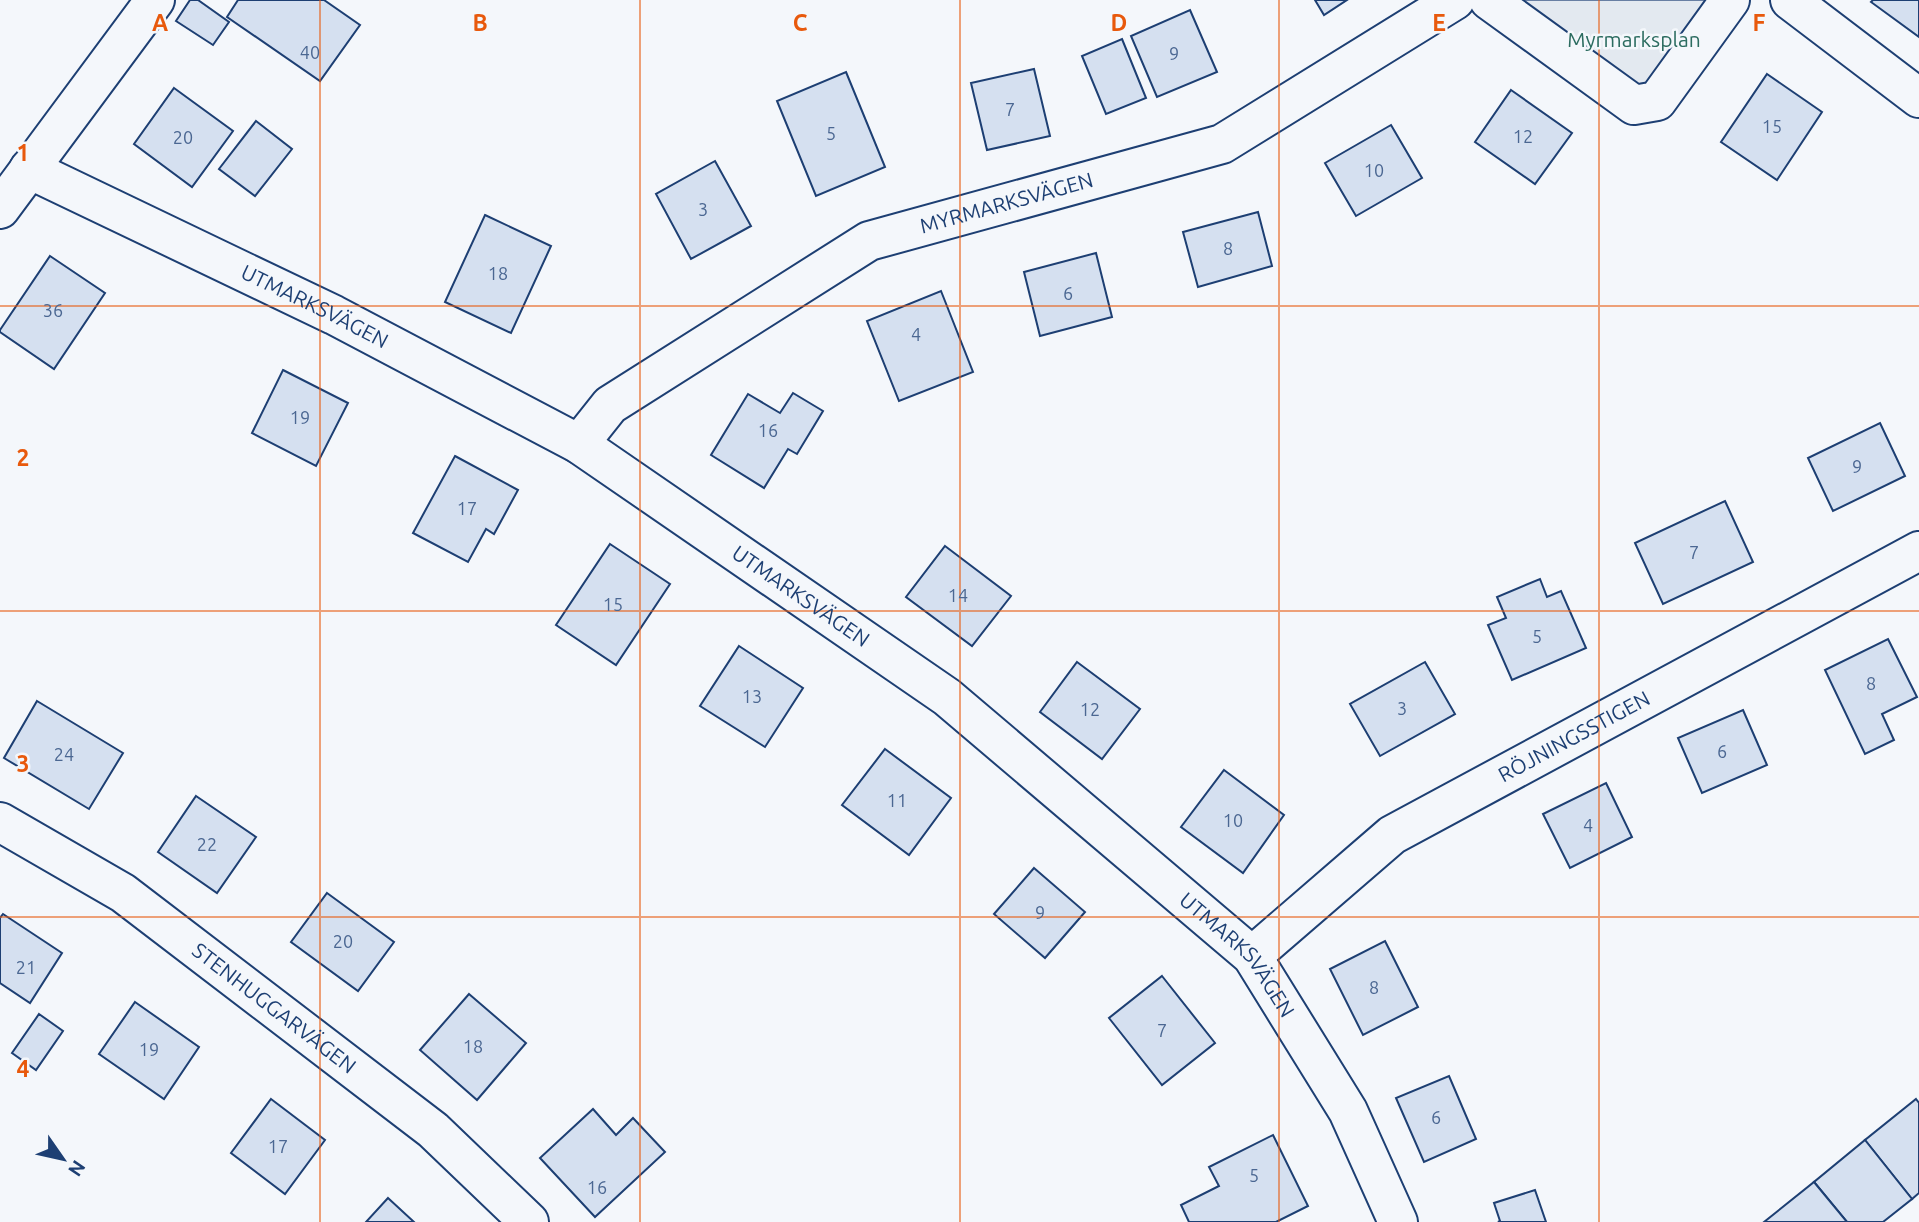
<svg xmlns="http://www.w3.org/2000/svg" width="1919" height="1222" font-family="Ubuntu,sans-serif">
  <rect width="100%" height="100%" fill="#f4f7fb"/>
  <!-- green -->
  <path fill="#e3e9f0" stroke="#687fa3" stroke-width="2" d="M 1512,0 L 1715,0 L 1651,85 L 1635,90 Z"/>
  <!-- building -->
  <g fill="#d5e0f0" stroke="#1d3f73" stroke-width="2">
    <path d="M 190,0 L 198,0 L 229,22 L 213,45 L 176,21 Z"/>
    <path d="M 238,0 L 324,0 L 360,25 L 320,81 L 227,17 Z"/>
    <path d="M 1315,0 L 1347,0 L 1324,15 Z"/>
    <path d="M 1873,0 L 1919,0 L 1919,37 L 1871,2 Z"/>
    <path d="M 1190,10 L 1217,72 L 1157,97 L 1131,36 Z"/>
    <path d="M 1122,39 L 1146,98 L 1106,114 L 1082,56 Z"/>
    <path d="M 1034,69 L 1050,136 L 987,150 L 971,83 Z"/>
    <path d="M 846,72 L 885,167 L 816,196 L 777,101 Z"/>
    <path d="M 1767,74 L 1822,112 L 1777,180 L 1721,142 Z"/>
    <path d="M 174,88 L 233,131 L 192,187 L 134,144 Z"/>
    <path d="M 1511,90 L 1572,133 L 1535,184 L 1475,142 Z"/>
    <path d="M 256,121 L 292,149 L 255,196 L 219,169 Z"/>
    <path d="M 1391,125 L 1422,178 L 1356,216 L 1325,163 Z"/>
    <path d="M 715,161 L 751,226 L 691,259 L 656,194 Z"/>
    <path d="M 1258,212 L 1272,266 L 1198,287 L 1183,232 Z"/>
    <path d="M 485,215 L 551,246 L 511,333 L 445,302 Z"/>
    <path d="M 1096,253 L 1112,317 L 1040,336 L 1024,272 Z"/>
    <path d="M 50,256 L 105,293 L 54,369 L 0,332 L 0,330 Z"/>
    <path d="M 941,291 L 973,372 L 899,401 L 867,321 Z"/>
    <path d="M 283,370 L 348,403 L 316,466 L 252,433 Z"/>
    <path d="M 793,393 L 823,411 L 797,454 L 788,449 L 764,488 L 711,455 L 748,394 L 780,413 Z"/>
    <path d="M 1880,423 L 1905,476 L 1833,511 L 1808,458 Z"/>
    <path d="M 455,456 L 518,490 L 494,534 L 486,529 L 468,562 L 413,533 Z"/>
    <path d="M 1725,501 L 1753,562 L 1663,604 L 1635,543 Z"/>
    <path d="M 610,544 L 670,584 L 616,665 L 556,625 Z"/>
    <path d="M 945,546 L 1011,596 L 972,646 L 906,597 Z"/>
    <path d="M 1540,579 L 1547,597 L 1561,591 L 1586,648 L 1512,680 L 1488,625 L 1506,618 L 1497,597 Z"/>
    <path d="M 1888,639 L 1917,697 L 1882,714 L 1894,740 L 1865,754 L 1825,670 Z"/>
    <path d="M 739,646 L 803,688 L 765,747 L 700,706 Z"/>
    <path d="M 1077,662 L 1140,709 L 1102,759 L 1040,712 Z"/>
    <path d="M 1425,662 L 1455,714 L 1380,756 L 1350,704 Z"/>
    <path d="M 37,701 L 123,753 L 89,809 L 4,758 Z"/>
    <path d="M 1743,710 L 1767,765 L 1702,793 L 1678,738 Z"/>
    <path d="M 885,749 L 951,798 L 909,855 L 842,805 Z"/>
    <path d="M 1224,770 L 1284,815 L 1243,873 L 1181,827 Z"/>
    <path d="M 1606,783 L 1632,837 L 1570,868 L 1543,814 Z"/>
    <path d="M 196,796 L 256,837 L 217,893 L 158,852 Z"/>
    <path d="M 1034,868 L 1085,912 L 1045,958 L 994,914 Z"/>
    <path d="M 327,893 L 394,942 L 358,991 L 291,942 Z"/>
    <path d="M 3,914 L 62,953 L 30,1003 L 0,983 L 0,918 Z"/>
    <path d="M 1385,941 L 1418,1007 L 1363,1035 L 1330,969 Z"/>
    <path d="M 1162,976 L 1215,1043 L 1162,1085 L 1109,1018 Z"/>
    <path d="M 469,994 L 526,1043 L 477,1100 L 420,1050 Z"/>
    <path d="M 135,1002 L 199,1047 L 164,1099 L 99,1054 Z"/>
    <path d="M 39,1014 L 63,1031 L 36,1070 L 12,1053 Z"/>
    <path d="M 1449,1076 L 1476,1139 L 1424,1162 L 1396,1098 Z"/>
    <path d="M 271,1099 L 325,1140 L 285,1194 L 231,1153 Z"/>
    <path d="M 1916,1099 L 1919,1103 L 1919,1193 L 1912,1199 L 1865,1140 Z"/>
    <path d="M 593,1109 L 616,1135 L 633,1118 L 665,1152 L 595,1217 L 540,1158 Z"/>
    <path d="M 1273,1135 L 1308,1206 L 1276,1222 L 1189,1222 L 1181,1205 L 1219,1186 L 1209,1167 Z"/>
    <path d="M 1865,1140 L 1912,1199 L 1883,1222 L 1847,1222 L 1814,1182 Z"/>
    <path d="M 1814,1182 L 1847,1222 L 1764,1222 Z"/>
    <path d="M 1535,1190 L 1546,1222 L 1498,1222 L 1500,1221 L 1494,1203 Z"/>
    <path d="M 388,1198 L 414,1222 L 366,1222 Z"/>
  </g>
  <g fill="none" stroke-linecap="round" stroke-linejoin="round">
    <!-- minor casing -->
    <g stroke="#1d3f73" stroke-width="42">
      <g id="minor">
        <path d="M 1489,0 L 1634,105 L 1657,101 L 1730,0"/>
        <path d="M 1790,0 L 1919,98"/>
        <path id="s1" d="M 29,169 L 334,315 L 579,444 L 947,697 L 1252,956 L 1348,1111 L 1398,1222"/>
        <path id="s2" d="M 579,444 L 610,405 L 869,241 L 1222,144 L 1455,0"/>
        <path id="s3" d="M 0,822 L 123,893 L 433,1130 L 529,1222"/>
        <path id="s4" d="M 1252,956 L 1392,835 L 1919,551"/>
      </g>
    </g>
    <!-- tertiary casing -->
    <g stroke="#1d3f73" stroke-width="42">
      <path id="tertiary" d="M 0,209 L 155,0"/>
    </g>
    <!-- minor -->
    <use href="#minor" stroke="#f4f7fb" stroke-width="38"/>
    <!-- tertiary -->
    <use href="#tertiary" stroke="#f4f7fb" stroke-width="38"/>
  </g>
  <!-- grid -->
  <path fill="none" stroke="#e8590c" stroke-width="2" stroke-opacity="0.55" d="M 320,0 L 320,1222M 640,0 L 640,1222M 960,0 L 960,1222M 1279,0 L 1279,1222M 1599,0 L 1599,1222M 0,306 L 1919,306M 0,611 L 1919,611M 0,917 L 1919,917"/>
  <g text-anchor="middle" stroke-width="5" stroke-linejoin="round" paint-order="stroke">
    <!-- number labels -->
    <g font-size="18" fill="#4b6792">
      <text x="310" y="59">40</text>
      <text x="1174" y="60">9</text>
      <text x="1010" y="116">7</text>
      <text x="1772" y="133">15</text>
      <text x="831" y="140">5</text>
      <text x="1523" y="143">12</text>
      <text x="183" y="144">20</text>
      <text x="1374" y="177">10</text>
      <text x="703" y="216">3</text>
      <text x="1228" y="255">8</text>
      <text x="498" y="280">18</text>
      <text x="1068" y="300">6</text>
      <text x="53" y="317">36</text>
      <text x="916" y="341">4</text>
      <text x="300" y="424">19</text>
      <text x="768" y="437">16</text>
      <text x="1857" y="473">9</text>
      <text x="467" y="515">17</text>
      <text x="1694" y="559">7</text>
      <text x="958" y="602">14</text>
      <text x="613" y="611">15</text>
      <text x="1537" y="643">5</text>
      <text x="1871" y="690">8</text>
      <text x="752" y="703">13</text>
      <text x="1402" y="715">3</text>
      <text x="1090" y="716">12</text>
      <text x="1722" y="758">6</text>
      <text x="64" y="761">24</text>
      <text x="897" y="807">11</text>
      <text x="1233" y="827">10</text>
      <text x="1588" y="832">4</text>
      <text x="207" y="851">22</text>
      <text x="1040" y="919">9</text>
      <text x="343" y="948">20</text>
      <text x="26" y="974">21</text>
      <text x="1374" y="994">8</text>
      <text x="1162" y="1037">7</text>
      <text x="473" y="1053">18</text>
      <text x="149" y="1056">19</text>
      <text x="1436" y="1124">6</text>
      <text x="278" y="1153">17</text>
      <text x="1254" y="1182">5</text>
      <text x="597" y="1194">16</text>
    </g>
    <!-- park labels -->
    <g font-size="21" fill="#2c6c60" stroke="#f4f7fb">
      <text x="1634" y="47">Myrmarksplan</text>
    </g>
    <!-- street labels -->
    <g font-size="21" fill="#1d3f73" stroke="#f4f7fb">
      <text dy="7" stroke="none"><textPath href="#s2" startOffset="499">MYRMARKSVÄGEN</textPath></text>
      <text dy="7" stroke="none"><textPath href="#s1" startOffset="317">UTMARKSVÄGEN</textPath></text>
      <text dy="7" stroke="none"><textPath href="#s1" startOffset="884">UTMARKSVÄGEN</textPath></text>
      <text dy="7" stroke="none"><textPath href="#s4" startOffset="392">RÖJNINGSSTIGEN</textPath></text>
      <text dy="7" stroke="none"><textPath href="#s1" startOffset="1451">UTMARKSVÄGEN</textPath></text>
      <text dy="7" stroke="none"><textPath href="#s3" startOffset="332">STENHUGGARVÄGEN</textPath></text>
    </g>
  </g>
  <g font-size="23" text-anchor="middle" font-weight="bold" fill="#e8590c" stroke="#f4f7fb" stroke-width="5" stroke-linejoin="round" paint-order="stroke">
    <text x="160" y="31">A</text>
    <text x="480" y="31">B</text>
    <text x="800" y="31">C</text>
    <text x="1119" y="31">D</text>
    <text x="1439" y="31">E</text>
    <text x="1759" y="31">F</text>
    <text x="23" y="161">1</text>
    <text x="23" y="466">2</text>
    <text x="23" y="772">3</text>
    <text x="23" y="1077">4</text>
  </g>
  <!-- north arrow -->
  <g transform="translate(63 1159) rotate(124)" stroke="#f4f7fb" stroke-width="5" paint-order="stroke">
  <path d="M0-5L12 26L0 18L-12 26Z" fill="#1d3f73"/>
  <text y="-10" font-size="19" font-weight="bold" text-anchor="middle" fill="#1d3f73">N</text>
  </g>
</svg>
